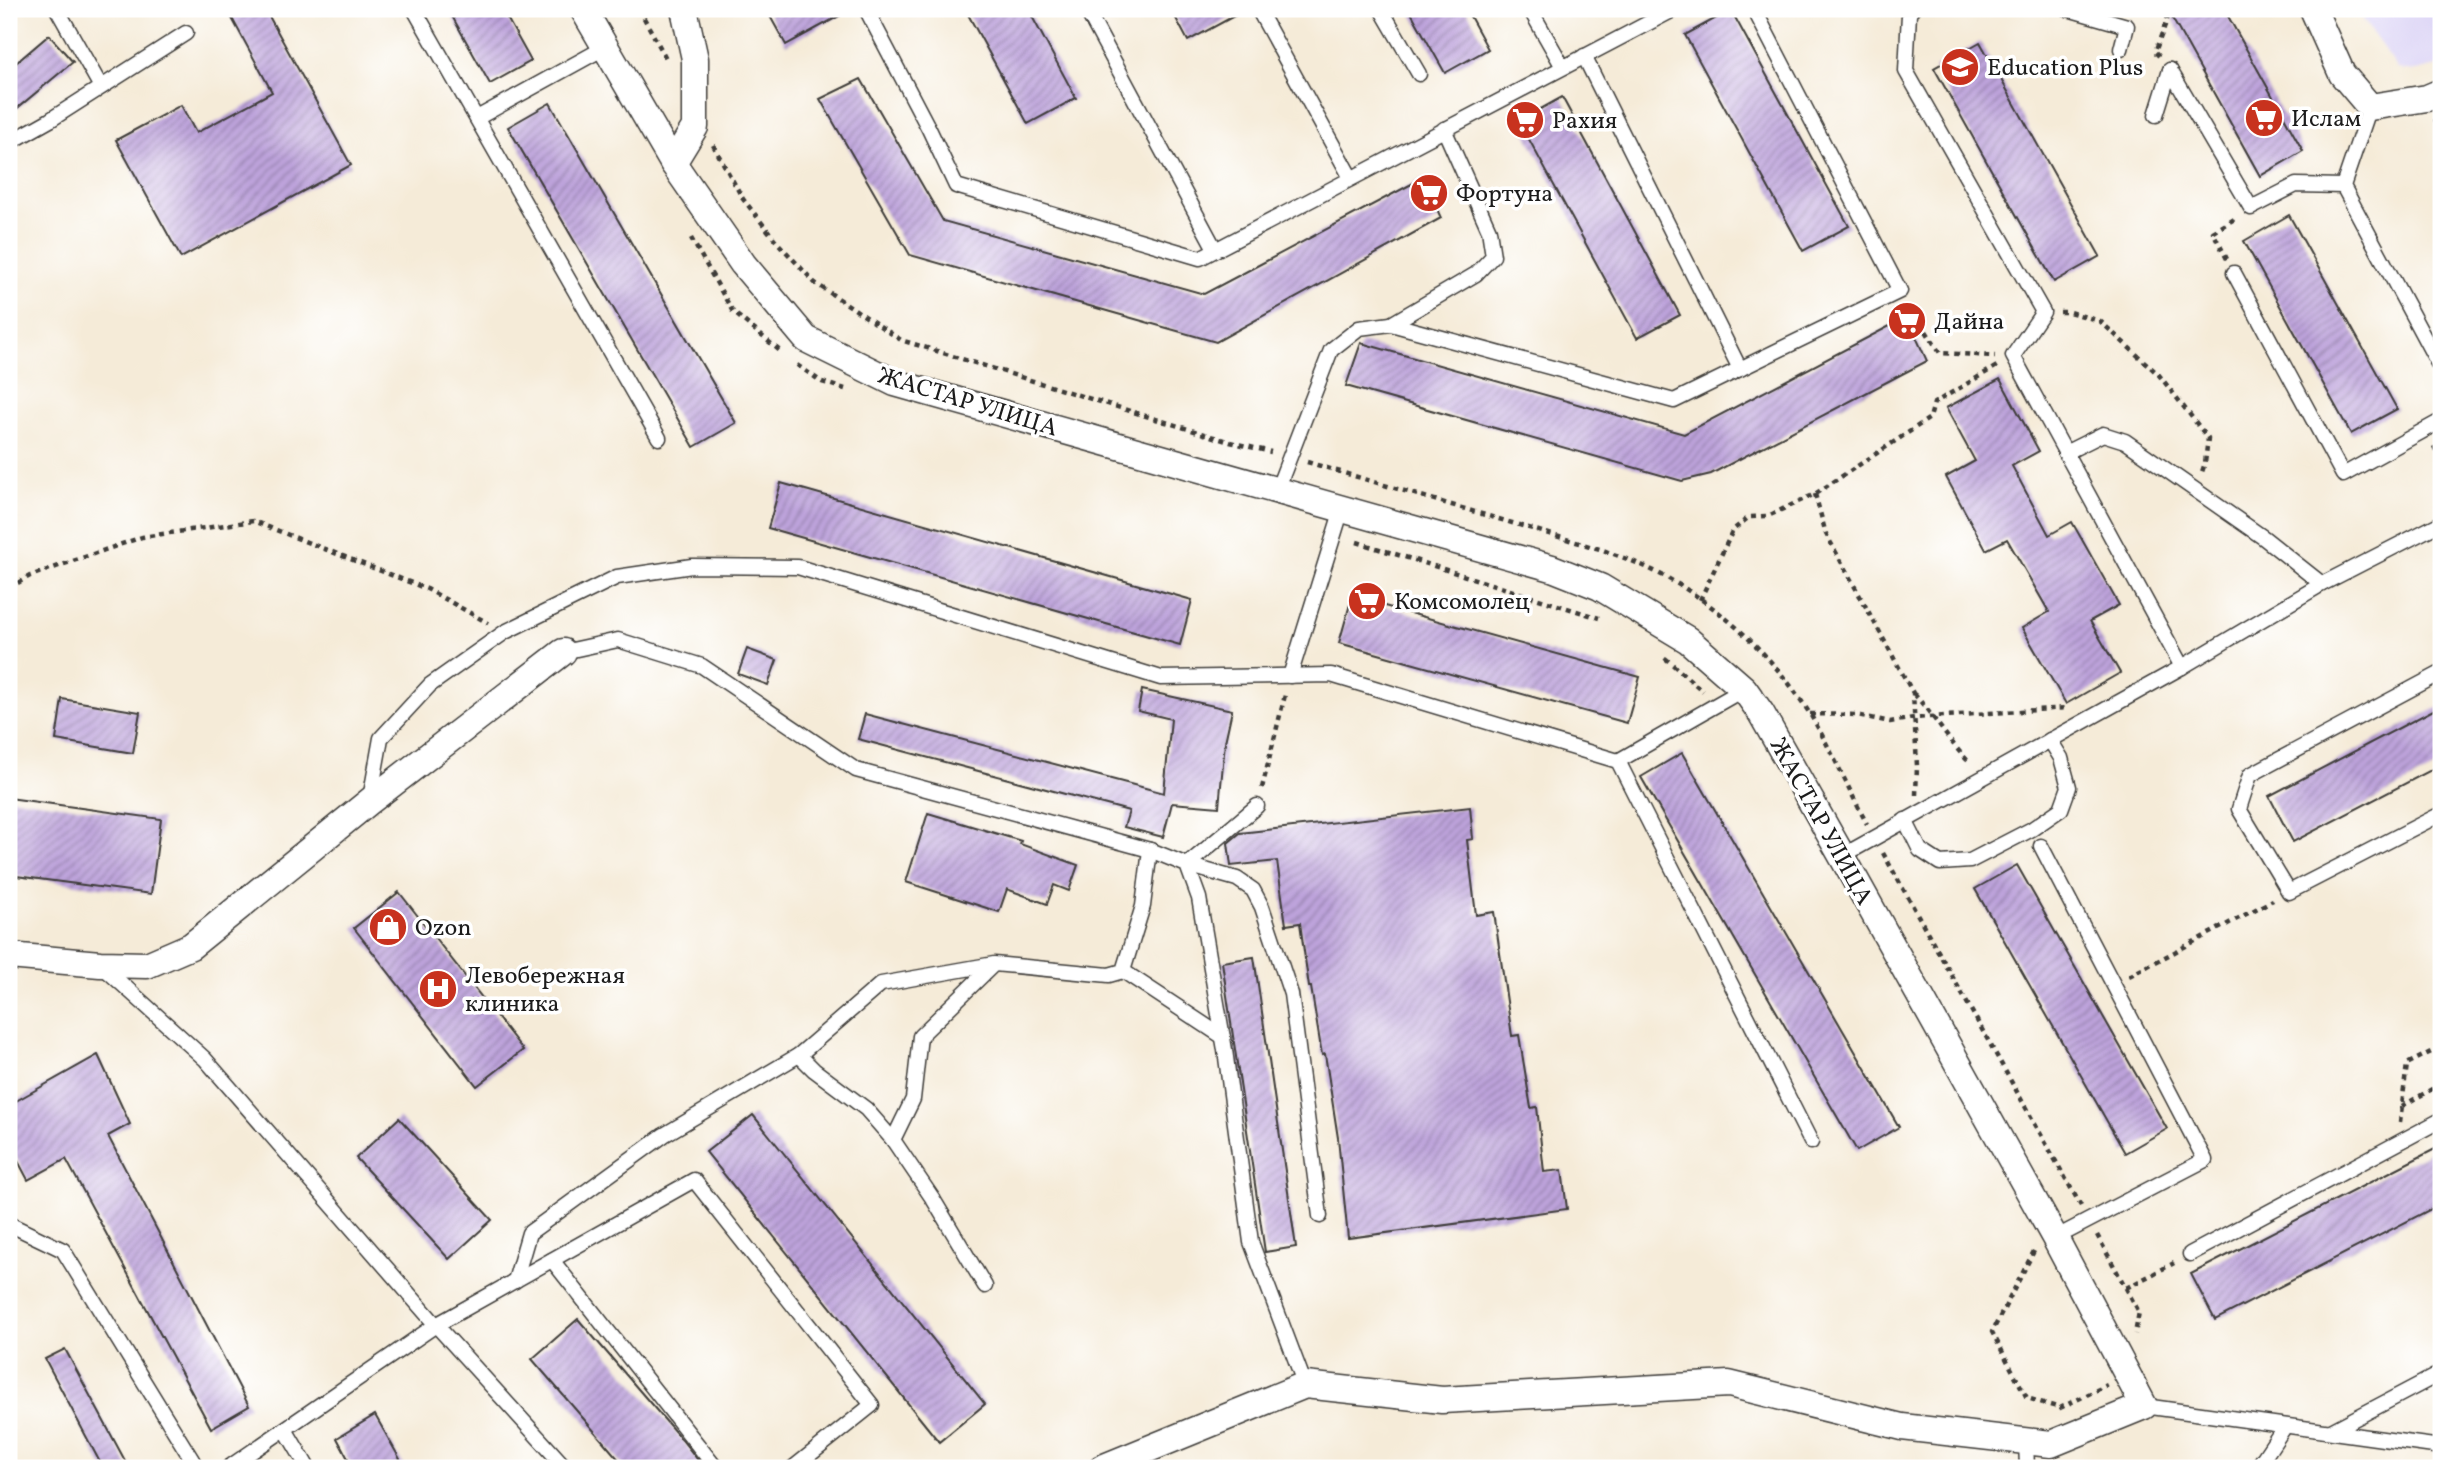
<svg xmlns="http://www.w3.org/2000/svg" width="2450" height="1477" font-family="Vollkorn,serif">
  <defs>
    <pattern id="building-hatch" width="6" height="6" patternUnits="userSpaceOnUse" patternTransform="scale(1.75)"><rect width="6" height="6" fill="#bda3db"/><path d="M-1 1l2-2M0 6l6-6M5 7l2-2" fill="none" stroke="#9984b1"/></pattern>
  </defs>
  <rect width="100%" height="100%" fill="#fff"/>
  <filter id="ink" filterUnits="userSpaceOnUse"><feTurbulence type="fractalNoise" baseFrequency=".0143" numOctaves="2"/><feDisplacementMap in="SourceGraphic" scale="14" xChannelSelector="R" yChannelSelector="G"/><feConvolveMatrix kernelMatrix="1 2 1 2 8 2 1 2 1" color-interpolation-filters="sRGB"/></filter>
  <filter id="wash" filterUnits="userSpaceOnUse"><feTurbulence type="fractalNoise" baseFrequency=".00686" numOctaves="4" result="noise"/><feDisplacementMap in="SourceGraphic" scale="28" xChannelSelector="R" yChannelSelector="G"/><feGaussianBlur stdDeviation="1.57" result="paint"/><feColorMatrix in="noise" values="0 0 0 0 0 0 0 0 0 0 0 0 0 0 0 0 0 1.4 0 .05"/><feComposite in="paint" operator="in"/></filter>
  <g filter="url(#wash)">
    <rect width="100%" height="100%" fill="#f5ebd8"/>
    <!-- built -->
    <path fill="#ddd5f6" d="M 2367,9 L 2441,9 L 2441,65 L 2416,71 L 2398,69 L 2363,20 L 2368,11 Z"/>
    <g id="blocks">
      <!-- building -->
      <g fill="url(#building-hatch)">
        <path d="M 227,9 L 265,9 L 351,165 L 181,258 L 116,140 L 181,105 L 196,133 L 272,92 Z"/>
        <path d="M 448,9 L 502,9 L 531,61 L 490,84 Z"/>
        <path d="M 766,9 L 852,9 L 786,45 Z"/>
        <path d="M 965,9 L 1028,9 L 1076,98 L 1028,124 Z"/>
        <path d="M 1171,9 L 1247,9 L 1188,41 Z"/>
        <path d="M 1409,9 L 1466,9 L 1488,49 L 1445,73 Z"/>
        <path d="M 2189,9 L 2224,9 L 2303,151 L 2260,176 L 2172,18 Z"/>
        <path d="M 1731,10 L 1849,226 L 1803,251 L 1685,35 Z"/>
        <path d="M 49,35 L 73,62 L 9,115 L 9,69 Z"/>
        <path d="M 1980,42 L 2100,256 L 2054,282 L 1934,68 Z"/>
        <path d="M 861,79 L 943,221 L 1204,294 L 1423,178 L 1441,218 L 1216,342 L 910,255 L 820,99 Z"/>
        <path d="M 1562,97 L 1680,315 L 1637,338 L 1519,121 Z"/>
        <path d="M 550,103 L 736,423 L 694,447 L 508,127 Z"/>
        <path d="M 2289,215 L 2397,409 L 2351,434 L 2244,241 Z"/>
        <path d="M 1907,317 L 1927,361 L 1711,474 L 1682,481 L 1346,386 L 1361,343 L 1684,434 Z"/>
        <path d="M 2000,379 L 2039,451 L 2012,466 L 2049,535 L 2072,522 L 2119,605 L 2090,621 L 2120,673 L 2066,704 L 2022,628 L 2049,612 L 2007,539 L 1986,550 L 1946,477 L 1975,461 L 1946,408 Z"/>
        <path d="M 781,483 L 1192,600 L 1180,645 L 768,528 Z"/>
        <path d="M 1352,597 L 1640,677 L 1627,723 L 1339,643 Z"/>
        <path d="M 747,649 L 777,660 L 768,685 L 738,674 Z"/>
        <path d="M 1142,690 L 1232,710 L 1225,742 L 1219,807 L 1172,803 L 1163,837 L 1124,827 L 1129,811 L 858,739 L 865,714 L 1164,793 L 1171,719 L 1138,711 Z"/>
        <path d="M 62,699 L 140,712 L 133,753 L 56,740 Z"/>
        <path d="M 2441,706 L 2441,765 L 2293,842 L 2269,796 Z"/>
        <path d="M 1682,753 L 1899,1127 L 1857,1151 L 1641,777 Z"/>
        <path d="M 9,798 L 161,819 L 151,894 L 9,875 Z"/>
        <path d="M 1470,807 L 1473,839 L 1467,840 L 1476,915 L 1494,912 L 1512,1036 L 1519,1035 L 1531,1108 L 1537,1107 L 1544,1172 L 1562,1170 L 1567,1209 L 1348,1238 L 1338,1138 L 1325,1054 L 1322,1055 L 1311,987 L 1309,987 L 1300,923 L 1286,925 L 1277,861 L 1231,866 L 1228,843 L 1240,833 Z"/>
        <path d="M 928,813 L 1021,841 L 1020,844 L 1078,865 L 1069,891 L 1054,885 L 1047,904 L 1007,889 L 999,912 L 906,882 Z"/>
        <path d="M 2017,865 L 2167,1129 L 2125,1153 L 1975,889 Z"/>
        <path d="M 399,892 L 523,1050 L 477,1086 L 354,928 Z"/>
        <path d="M 1254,957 L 1296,1247 L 1265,1252 L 1222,962 Z"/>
        <path d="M 98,1055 L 130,1124 L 108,1136 L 249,1406 L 211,1428 L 66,1159 L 28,1180 L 9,1144 L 9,1105 Z"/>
        <path d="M 753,1115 L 985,1404 L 939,1442 L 706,1152 Z"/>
        <path d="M 399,1118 L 492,1220 L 449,1259 L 356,1158 Z"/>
        <path d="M 2441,1146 L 2441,1204 L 2215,1320 L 2191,1274 Z"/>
        <path d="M 578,1319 L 682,1440 L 704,1468 L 626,1468 L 532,1359 Z"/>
        <path d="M 65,1349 L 129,1468 L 103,1468 L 45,1359 Z"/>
        <path d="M 375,1415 L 405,1468 L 353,1468 L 337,1438 Z"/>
      </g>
    </g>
  </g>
  <g filter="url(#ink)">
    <use href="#blocks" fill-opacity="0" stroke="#3d3b38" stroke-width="2"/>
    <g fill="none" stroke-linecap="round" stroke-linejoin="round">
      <!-- service casing -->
      <g stroke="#3d3b38" stroke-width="17">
        <g id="service">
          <path d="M 57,9 L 101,87"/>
          <path d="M 414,9 L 659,438"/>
          <path d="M 866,9 L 929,129 L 956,186 L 1200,258 L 1675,9"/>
          <path d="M 1086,9 L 1215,249"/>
          <path d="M 1258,9 L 1351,178"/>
          <path d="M 1381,9 L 1419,74"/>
          <path d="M 1530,9 L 1563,67"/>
          <path d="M 1912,9 L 1909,14 L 1906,71 L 2043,312 L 2013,356 L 2182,667"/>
          <path d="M 2068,9 L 2127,26 L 2121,49"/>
          <path d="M 1584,56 L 1740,369"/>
          <path d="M 2170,70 L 2251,208 L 2296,185 L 2343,186"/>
          <path d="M 2370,107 L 2343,186 L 2441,369"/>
          <path d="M 2156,115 L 2170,70"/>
          <path d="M 477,118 L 604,48"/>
          <path d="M 9,143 L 50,120 L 186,33"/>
          <path d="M 2234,273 L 2343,475 L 2441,421"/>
          <path d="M 1391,324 L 1674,401 L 1900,291 L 1754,9"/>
          <path d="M 2065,453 L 2103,434 L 2125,441 L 2264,538 L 2322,584"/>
          <path d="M 1277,490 L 1331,350 L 1359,328 L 1391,324 L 1476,274 L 1493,256 L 1489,230 L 1444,129"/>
          <path d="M 563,652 L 618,640 L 702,666 L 856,770 L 1150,850 L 1187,865 L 1199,898 L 1225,1050 L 1251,1242 L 1305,1385"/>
          <path d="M 2441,673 L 2250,775 L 2239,809 L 2289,892 L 2441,814"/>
          <path d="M 1290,676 L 1342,509"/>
          <path d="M 1618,761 L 1744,689"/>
          <path d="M 370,799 L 381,738 L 430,685 L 505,632 L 617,577 L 692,566 L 798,567 L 1161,678 L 1331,675 L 1618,761 L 1811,1142"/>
          <path d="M 1257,806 L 1187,865 L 1237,879 L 1253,890 L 1262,907 L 1291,994 L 1320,1216"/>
          <path d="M 1905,820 L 1920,850 L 1940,863 L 1970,861 L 2032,829 L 2061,809 L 2069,787 L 2061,758 L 2050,740"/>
          <path d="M 2041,846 L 2205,1160 L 2055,1238"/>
          <path d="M 1842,856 L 2182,667 L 2322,584 L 2441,523"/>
          <path d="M 101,965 L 205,1059 L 436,1325 L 694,1180 L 872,1405 L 793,1468"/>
          <path d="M 1123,971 L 1223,1037"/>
          <path d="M 799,1055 L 814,1070 L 866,1109 L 893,1140 L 933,1199 L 985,1286"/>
          <path d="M 893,1140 L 913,1099 L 920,1036 L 993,965"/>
          <path d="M 9,1224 L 63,1250 L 197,1468"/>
          <path d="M 2190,1254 L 2441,1120"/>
          <path d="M 552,1260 L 716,1468"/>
          <path d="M 515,1281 L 529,1233 L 664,1135 L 799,1055 L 881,984 L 994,964 L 1109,975 L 1123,971 L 1143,906 L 1150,850"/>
          <path d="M 2144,1406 L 2441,1447"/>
          <path d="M 285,1429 L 308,1468"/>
          <path d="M 2331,1431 L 2441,1373"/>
          <path d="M 2026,1441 L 2027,1468"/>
          <path d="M 228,1468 L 436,1325 L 566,1468"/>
          <path d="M 2257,1468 L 2285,1426"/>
        </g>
      </g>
      <!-- minor casing -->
      <g stroke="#3d3b38" stroke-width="29">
        <g id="minor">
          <path d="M 583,9 L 673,163 L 743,264 L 806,339 L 895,383 L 1552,568 L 1600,587 L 1688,640 L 1744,689 L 1761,713 L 1842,856 L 2055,1238 L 2144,1406 L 2051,1444 L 1902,1427 L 1729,1384 L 1442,1400 L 1305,1385 L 1102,1468"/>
          <path d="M 2313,9 L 2342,74 L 2370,107 L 2427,98 L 2441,92"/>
          <path d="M 673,163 L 695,127 L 695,59 L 684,9"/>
          <path d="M 9,956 L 100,964 L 147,965 L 191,946 L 370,801 L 563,652"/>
        </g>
      </g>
      <!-- path -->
      <g stroke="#3d3b38" stroke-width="4.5" stroke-dasharray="5 5" stroke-linecap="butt">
        <path d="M 639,9 L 667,60"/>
        <path d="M 2159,56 L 2155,52 L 2171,9"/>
        <path d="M 2435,119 L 2441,134"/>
        <path d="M 713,145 L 743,199 L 777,242 L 815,283 L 901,340 L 1230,442 L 1271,452"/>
        <path d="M 691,238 L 733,312 L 780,351"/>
        <path d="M 2227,259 L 2213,232 L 2236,218"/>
        <path d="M 1910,306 L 1940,353 L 1995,356"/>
        <path d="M 2060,312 L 2069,312 L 2100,321 L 2159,375 L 2208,438 L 2205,463 L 2202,472"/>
        <path d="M 797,365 L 822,382 L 845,389"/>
        <path d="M 2434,446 L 2441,461"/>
        <path d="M 1307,462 L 1603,550 C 1618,556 1634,561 1648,568 C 1713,599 1772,653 1810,714 C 1831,749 1848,788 1867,824"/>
        <path d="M 1815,494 L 1826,534 L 1913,693 L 1917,766 L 1916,795"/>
        <path d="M 1357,542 L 1599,618"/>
        <path d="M 9,588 L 30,576 L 142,537 L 253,521 L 427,589 L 488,623"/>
        <path d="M 1700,600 L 1733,530 L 1749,517 L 1768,516 L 1815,494 L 1930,418 L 1934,403 L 1997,366"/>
        <path d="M 1665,658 L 1703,691"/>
        <path d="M 1914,694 C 1934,716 1949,742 1970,763"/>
        <path d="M 1810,714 L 1857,715 L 1890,722 L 1914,718 L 2067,708"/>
        <path d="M 1262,788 L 1285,695"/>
        <path d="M 1883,853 L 2081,1206"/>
        <path d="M 2129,976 L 2273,900"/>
        <path d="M 2402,1106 L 2441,1084"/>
        <path d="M 2400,1122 L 2407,1064 L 2435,1050 L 2441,1049"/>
        <path d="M 2097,1235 L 2139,1312 L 2135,1334"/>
        <path d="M 2034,1251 L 1992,1332 L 2027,1398 L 2060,1408 L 2107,1385"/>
        <path d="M 2126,1288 L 2174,1263"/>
      </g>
      <!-- service -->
      <use href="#service" stroke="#fff" stroke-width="14"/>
      <!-- minor -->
      <use href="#minor" stroke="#fff" stroke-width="26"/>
    </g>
  </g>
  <!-- icons -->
  <defs>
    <g id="school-disc" transform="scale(2.0125)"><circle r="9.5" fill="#c8321e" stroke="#fff"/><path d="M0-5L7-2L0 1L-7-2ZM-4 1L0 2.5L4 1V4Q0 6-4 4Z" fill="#fff"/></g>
    <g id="supermarket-disc" transform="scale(2.0125)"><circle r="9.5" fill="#c8321e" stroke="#fff"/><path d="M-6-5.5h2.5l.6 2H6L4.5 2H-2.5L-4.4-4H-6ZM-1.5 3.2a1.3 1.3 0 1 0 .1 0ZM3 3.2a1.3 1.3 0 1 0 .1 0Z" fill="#fff"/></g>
    <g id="shop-disc" transform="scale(2.0125)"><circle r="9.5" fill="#c8321e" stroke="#fff"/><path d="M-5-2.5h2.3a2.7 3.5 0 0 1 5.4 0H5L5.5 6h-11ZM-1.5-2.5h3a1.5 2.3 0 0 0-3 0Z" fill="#fff"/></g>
    <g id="hospital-disc" transform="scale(2.0125)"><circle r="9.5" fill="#c8321e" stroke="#fff"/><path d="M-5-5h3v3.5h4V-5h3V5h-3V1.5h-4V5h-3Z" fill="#fff"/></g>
  </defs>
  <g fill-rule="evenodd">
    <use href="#school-disc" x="1960" y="67"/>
    <use href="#supermarket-disc" x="2264" y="118"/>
    <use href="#supermarket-disc" x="1525" y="120"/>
    <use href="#supermarket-disc" x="1429" y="193"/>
    <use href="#supermarket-disc" x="1907" y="321"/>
    <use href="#supermarket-disc" x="1367" y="601"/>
    <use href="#shop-disc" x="388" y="927"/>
    <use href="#hospital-disc" x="438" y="989"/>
  </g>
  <g text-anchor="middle" stroke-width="7" stroke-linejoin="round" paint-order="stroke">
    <!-- poi labels -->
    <g font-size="24" fill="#1c1c1c" stroke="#fff" text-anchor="start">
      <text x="1987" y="75">Education Plus</text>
      <text x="2291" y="126">Ислам</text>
      <text x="1552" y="128">Рахия</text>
      <text x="1456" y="201">Фортуна</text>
      <text x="1934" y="329">Дайна</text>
      <text x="1394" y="609">Комсомолец</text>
      <text x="415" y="935">Ozon</text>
      <text x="465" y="983">Левобережная<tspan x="465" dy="28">клиника</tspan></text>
    </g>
    <!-- street labels -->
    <g font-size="24" fill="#1c1c1c" stroke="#fff">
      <text transform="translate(968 401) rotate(17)" y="8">ЖАСТАР УЛИЦА</text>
      <text transform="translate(1822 821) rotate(61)" y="8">ЖАСТАР УЛИЦА</text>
    </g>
  </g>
  <!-- margin -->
  <rect width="2450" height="1477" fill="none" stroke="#fff" stroke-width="35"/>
</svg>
